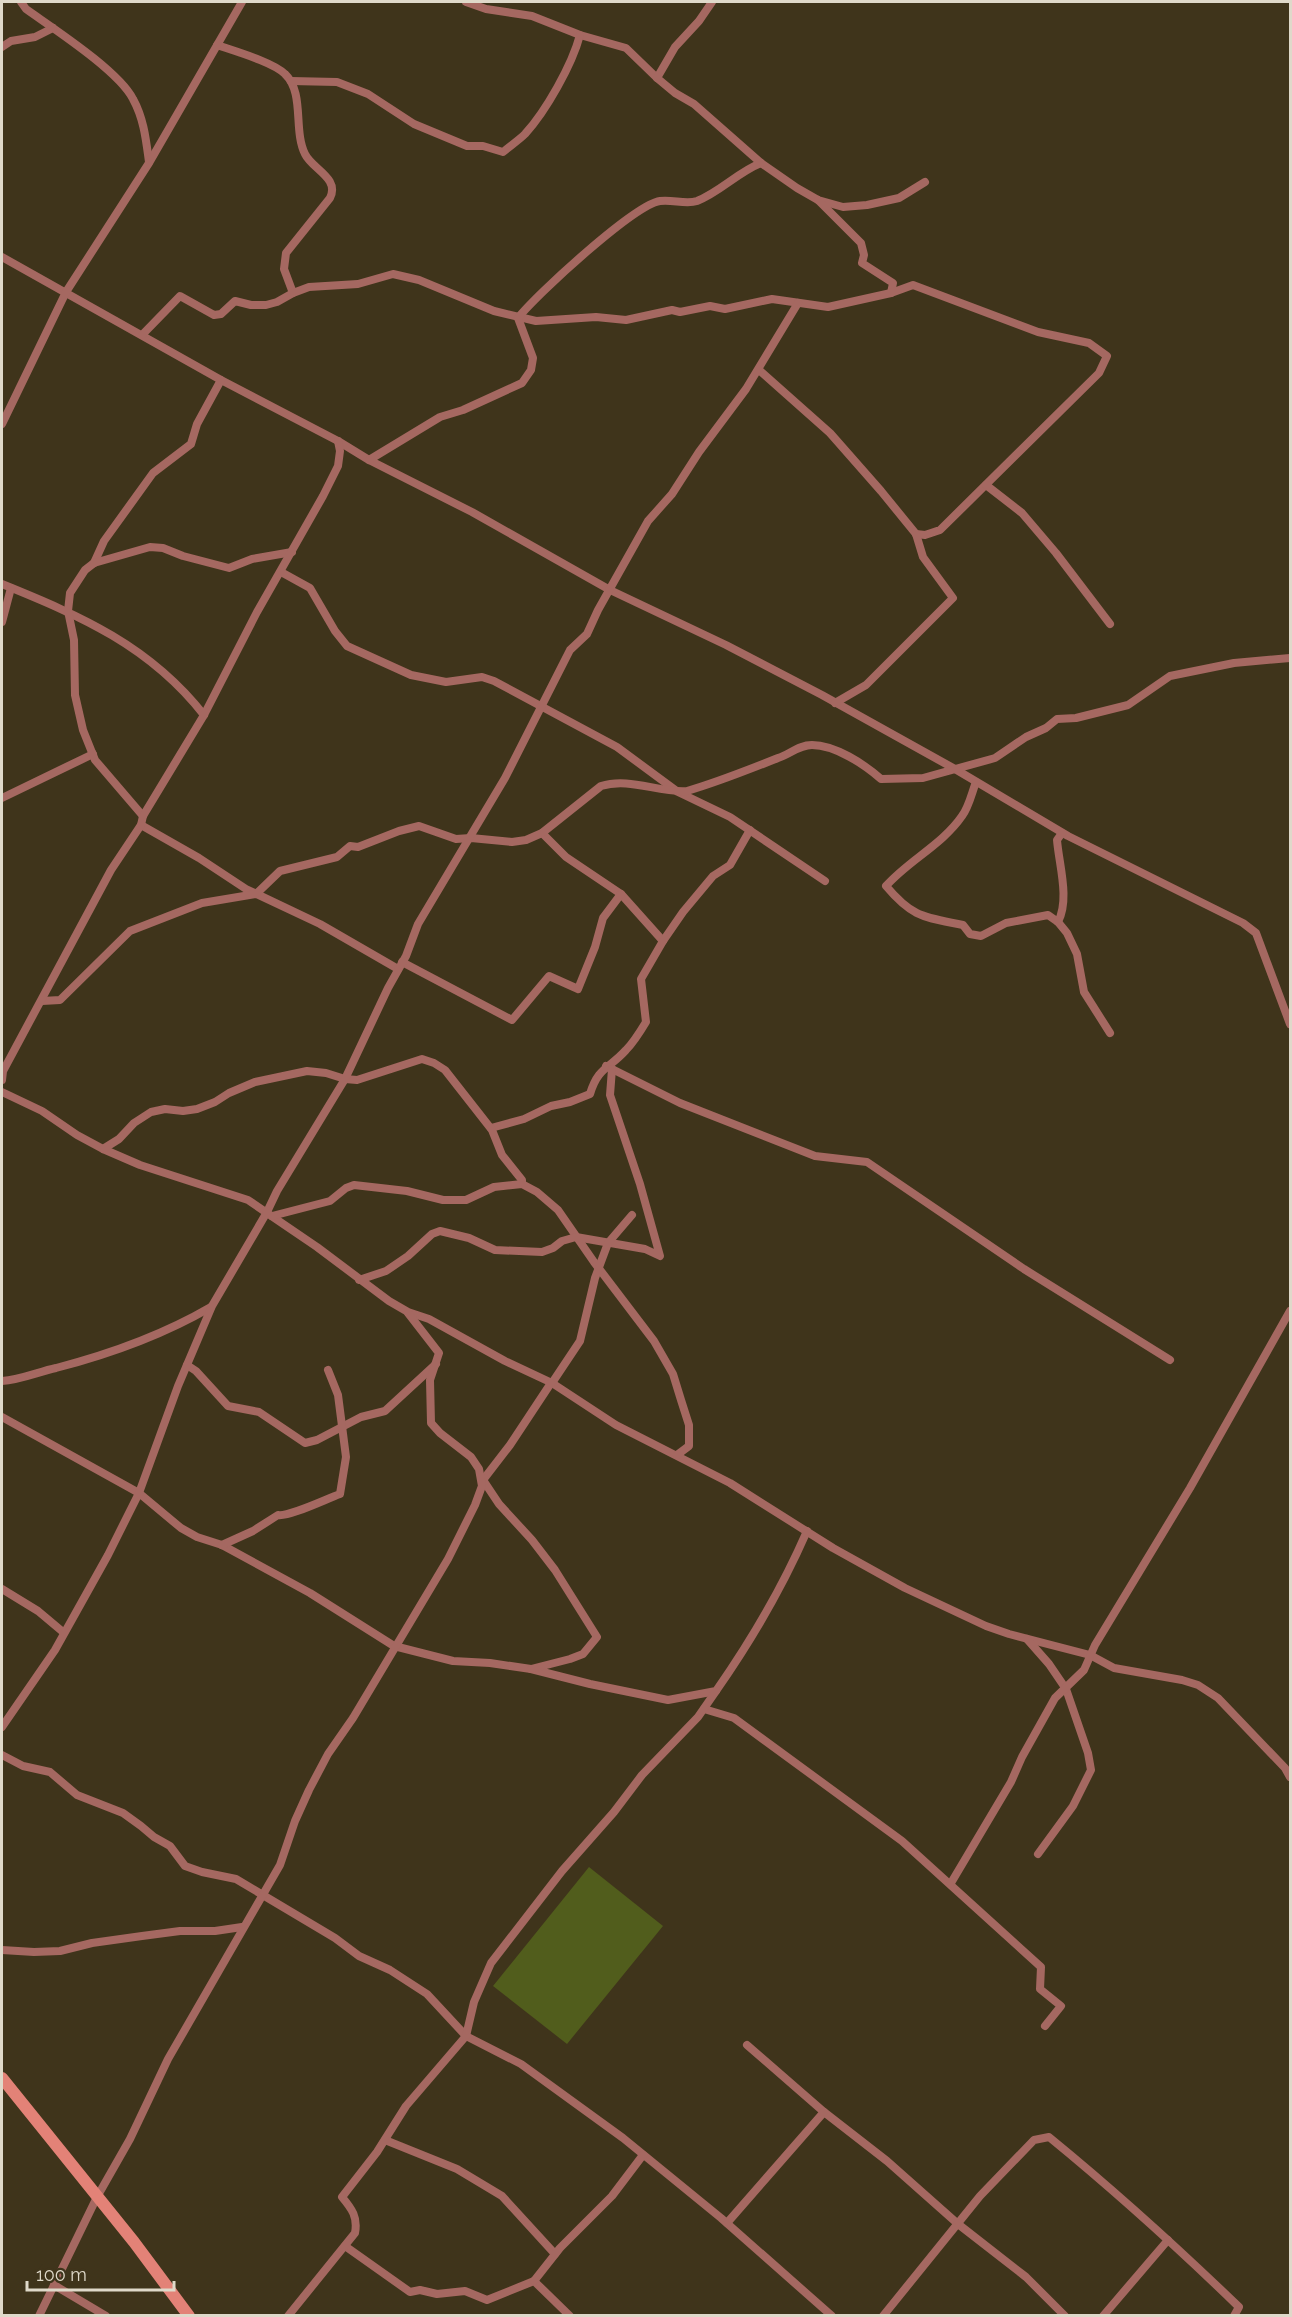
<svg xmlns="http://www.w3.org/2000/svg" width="1292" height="2317" font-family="Raleway,sans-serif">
  <rect width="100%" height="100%" fill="#3f341b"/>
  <!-- green -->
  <path fill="#515d1c" d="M 589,1867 L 663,1926 L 567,2044 L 493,1986 Z"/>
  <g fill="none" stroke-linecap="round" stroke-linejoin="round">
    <!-- street -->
    <g stroke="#a56861" stroke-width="8">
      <path d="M 21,2 L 26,9 C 54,29 119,71 133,99 C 144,119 146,140 149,162"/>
      <path d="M 466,2 L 486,9 L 532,16 L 580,35 L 626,48 L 657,78 L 675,93 L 694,104 L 761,163 L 797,188 L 818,200 L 843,207 L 867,205 L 899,198 L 925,182"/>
      <path d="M 217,45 C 234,51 273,62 285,74 C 305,93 293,130 305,154 C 312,169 340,178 330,198 L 286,253 L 284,269 L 293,293"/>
      <path d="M 2,47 L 11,41 L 35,37 L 53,28"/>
      <path d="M 657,78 L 675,47 L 699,21 L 712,2"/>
      <path d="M 291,81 L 337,82 L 368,94 L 414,124 L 467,146 L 483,146 L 503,152 C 510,146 519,140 525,134 C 546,111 572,65 580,35"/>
      <path d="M 818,200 L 861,243 L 864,255 L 862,263 L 893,283 L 891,293"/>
      <path d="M 2,257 L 221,380 L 338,441 L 369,460 L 472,512 L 610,590 L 726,645 L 822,695 L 955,769 L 1068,836 L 1243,923 L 1256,933 L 1290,1024"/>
      <path d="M 143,334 L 180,296 L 214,315 L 221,314 L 235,301 L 251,305 L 266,305 L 277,302 L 293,293 L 309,287 L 358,284 L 393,274 L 419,280 L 494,311 L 536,321 L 596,317 L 626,320 L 672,310 L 680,312 L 710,306 L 725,309 L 772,299 L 828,307 L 891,293 L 913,285 L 1038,332 L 1089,343 L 1107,356 L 1099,373 L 940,530 L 925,535 L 916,534"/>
      <path d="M 759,370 L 830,433 L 881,491 L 916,534 L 923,557 L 953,598 L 866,685 L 835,703"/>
      <path d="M 2,424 L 66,292 L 149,163 L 242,2"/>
      <path d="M 369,460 L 440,417 L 463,410 L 522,383 L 531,370 L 533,358 L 518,318 C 537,294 634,205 660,201 C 672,199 686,205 697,201 C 720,192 738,172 761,163"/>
      <path d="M 986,485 L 1022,513 L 1056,553 L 1110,624"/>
      <path d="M 94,563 L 104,541 L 153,473 L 191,444 L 197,424 L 221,380"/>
      <path d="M 281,572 L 310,588 L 335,631 L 347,646 L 411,675 L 446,682 L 482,677 L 494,681 L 617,747 L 678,792 L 730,817 L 825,881"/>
      <path d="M 2,584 C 81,616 150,646 204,715"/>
      <path d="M 2,622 L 11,588"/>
      <path d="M 976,782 C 972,792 969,807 962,816 C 942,845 909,860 886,886 C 913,918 924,917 963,925 L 970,934 L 981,936 L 1006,923 L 1048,915 L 1058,922 L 1067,933 L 1077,954 L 1084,992 L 1110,1033"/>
      <path d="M 2,798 L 93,754"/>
      <path d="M 143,816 L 95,760 L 83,730 L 75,695 L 74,640 L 68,611 L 70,593 L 85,570 L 94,563 L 150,547 L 163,548 L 183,556 L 229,568 L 252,559 L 292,552"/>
      <path d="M 141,825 L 199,858 L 246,889 L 320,924 L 398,969"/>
      <path d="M 542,833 L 566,857 L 621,894 L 663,941"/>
      <path d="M 1058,922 C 1070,899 1059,865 1057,840 L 1062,833"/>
      <path d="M 402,962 L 512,1020 L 549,976 L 578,989 L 595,947 L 603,918 L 621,894"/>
      <path d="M 42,1001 L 60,1000 L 130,931 L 202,903 L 256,894 L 280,871 L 337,857 L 350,846 L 358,847 L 399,831 L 419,826 L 456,839 L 471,838 L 512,842 L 526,840 L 542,833 L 601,786 C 630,777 658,793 687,791 C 718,782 748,770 778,758 C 790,754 799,745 812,745 C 835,745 864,764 881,779 L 923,778 L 995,758 L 1026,737 L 1046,728 L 1057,719 L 1076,718 L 1128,705 L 1170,676 L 1234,663 L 1290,658"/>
      <path d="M 606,1066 L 680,1103 L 815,1156 L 867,1162 L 1024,1269 L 1170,1360"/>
      <path d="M 2,1080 L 3,1071 L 111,870 L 141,825 L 143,816 L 204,715 L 257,612 L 323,496 L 338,466 L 340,451 L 338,441"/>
      <path d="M 2,1092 L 42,1111 L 77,1135 L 103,1149 L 140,1165 L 248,1200 L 317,1247 L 389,1301 L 408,1312 L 429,1319 L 505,1361 L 552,1383 L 616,1425 L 730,1483 L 833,1548 L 905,1588 L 986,1626 L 1009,1634 L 1090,1655 L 1114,1668 L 1182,1680 L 1198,1685 L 1218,1698 L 1285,1768 L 1290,1777"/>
      <path d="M 491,1128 L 524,1119 L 551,1106 L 570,1102 L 590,1094 C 598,1067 609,1069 626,1050 C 634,1042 640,1032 646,1022 L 641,979 L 663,941 L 683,912 L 713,876 L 730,865 L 750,830"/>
      <path d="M 103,1149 L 119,1139 L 134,1123 L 151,1112 L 165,1109 L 183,1111 L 197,1109 L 215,1102 L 229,1093 L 255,1082 L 307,1071 L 326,1073 L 345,1079 L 357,1080 L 422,1059 L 434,1063 L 445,1070 L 492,1130 L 502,1155 L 522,1180 L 522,1184"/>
      <path d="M 272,1216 L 330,1201 L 346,1188 L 354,1185 L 407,1191 L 443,1200 L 466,1200 L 494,1187 L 522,1184 L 537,1192 L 558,1210 L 594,1262 L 654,1341 L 673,1374 L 681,1400 L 689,1425 L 689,1446 L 677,1455"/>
      <path d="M 359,1280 L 386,1271 L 408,1256 L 432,1234 L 440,1231 L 469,1238 L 495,1250 L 542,1252 L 553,1248 L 562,1241 L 576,1237 L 645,1249 L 660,1256 L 640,1184 L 610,1095 L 612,1069"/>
      <path d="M 187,1365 L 196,1371 L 228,1406 L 259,1412 L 305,1443 L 317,1440 L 361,1417 L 385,1411 L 436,1364"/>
      <path d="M 2,1381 C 20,1380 38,1372 56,1368 C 110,1354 163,1335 211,1307"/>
      <path d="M 552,1383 L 580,1341 L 595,1278 L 608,1243 L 632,1215"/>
      <path d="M 2,1417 L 139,1493 L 181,1528 L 197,1537 L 222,1545 L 310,1593 L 394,1646 L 453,1661 L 490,1663 L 531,1669 L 590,1684 L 668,1700 L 716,1691 C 751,1641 783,1586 807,1531"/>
      <path d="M 222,1545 L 253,1531 L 278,1515 C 289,1517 326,1499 340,1494 L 346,1457 L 338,1395 L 328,1370"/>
      <path d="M 2,1589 L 38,1611 L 63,1632"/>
      <path d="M 1027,1639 L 1049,1664 L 1066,1689 L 1088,1753 L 1091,1770 L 1073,1806 L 1038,1854"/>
      <path d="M 531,1669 L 570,1659 L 583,1654 L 597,1637 L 555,1570 L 532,1540 L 499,1504 L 483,1480 L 510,1445 L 551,1383"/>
      <path d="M 704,1709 L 734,1718 L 902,1841 L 1041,1967 L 1040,1989 L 1061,2006 L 1045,2026"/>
      <path d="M 2,1727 L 55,1650 L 108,1555 L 139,1493 L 178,1386 L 212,1306 L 267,1212 L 277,1191 L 345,1079 L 388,988 L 406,956 L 418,924 L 505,778 L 570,650 L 587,634 L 598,610 L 648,521 L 672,494 L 699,452 L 746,389 L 798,303"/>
      <path d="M 2,1755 L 23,1766 L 50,1772 L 77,1795 L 123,1813 L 141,1826 L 154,1837 L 170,1846 L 185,1866 L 202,1872 L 236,1879 L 335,1938 L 359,1956 L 390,1970 L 427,1994 L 466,2036 L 521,2064 L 623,2138 L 721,2218 L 832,2316"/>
      <path d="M 951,1883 L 1011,1782 L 1022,1757 L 1055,1698 L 1084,1670 L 1095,1645 L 1190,1488 L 1290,1311"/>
      <path d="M 2,1950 L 34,1952 L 60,1951 L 92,1943 L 142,1936 L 180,1931 L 215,1931 L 242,1927"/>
      <path d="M 747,2045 L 824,2112"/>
      <path d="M 385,2140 L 457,2169 L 502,2196 L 555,2254"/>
      <path d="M 727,2223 L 824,2112 L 887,2161 L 958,2224 L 1026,2277 L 1065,2316"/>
      <path d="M 345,2246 L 410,2292 L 420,2290 L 437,2294 L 465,2291 L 487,2300 L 534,2281 L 570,2316"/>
      <path d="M 534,2281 L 560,2248 L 612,2196 L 643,2155"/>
      <path d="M 54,2285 L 106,2316"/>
      <path d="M 39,2316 L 97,2197 L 130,2139 L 168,2059 L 280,1865 L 295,1821 L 309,1790 L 328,1754 L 353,1718 L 448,1559 L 475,1505 L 482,1486 L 479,1469 L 471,1457 L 440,1433 L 431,1423 L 430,1380 L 439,1353 L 408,1313"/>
      <path d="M 288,2316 L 355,2233 C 358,2217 352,2209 342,2197 L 377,2152 L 406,2106 L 466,2036 L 474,2002 L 491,1963 L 562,1871 L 614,1812 L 642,1775 L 698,1717 L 716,1691"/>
      <path d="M 883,2316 L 980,2196 L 1034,2140 L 1049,2137 C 1115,2191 1178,2248 1239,2307 L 1234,2316"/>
      <path d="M 1103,2316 L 1168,2240"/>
    </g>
    <!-- secondary -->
    <path stroke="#e38277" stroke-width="12" d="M 2,2078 L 134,2242 L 189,2316"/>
  </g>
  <!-- border -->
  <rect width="1292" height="2317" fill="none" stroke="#dfd9ca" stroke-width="6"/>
  <!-- scale -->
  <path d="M27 2281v9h147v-9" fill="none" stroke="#dfd9ca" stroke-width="3"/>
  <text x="36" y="2281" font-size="18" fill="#dfd9ca" stroke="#3f341b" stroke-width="4.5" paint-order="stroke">100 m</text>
</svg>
